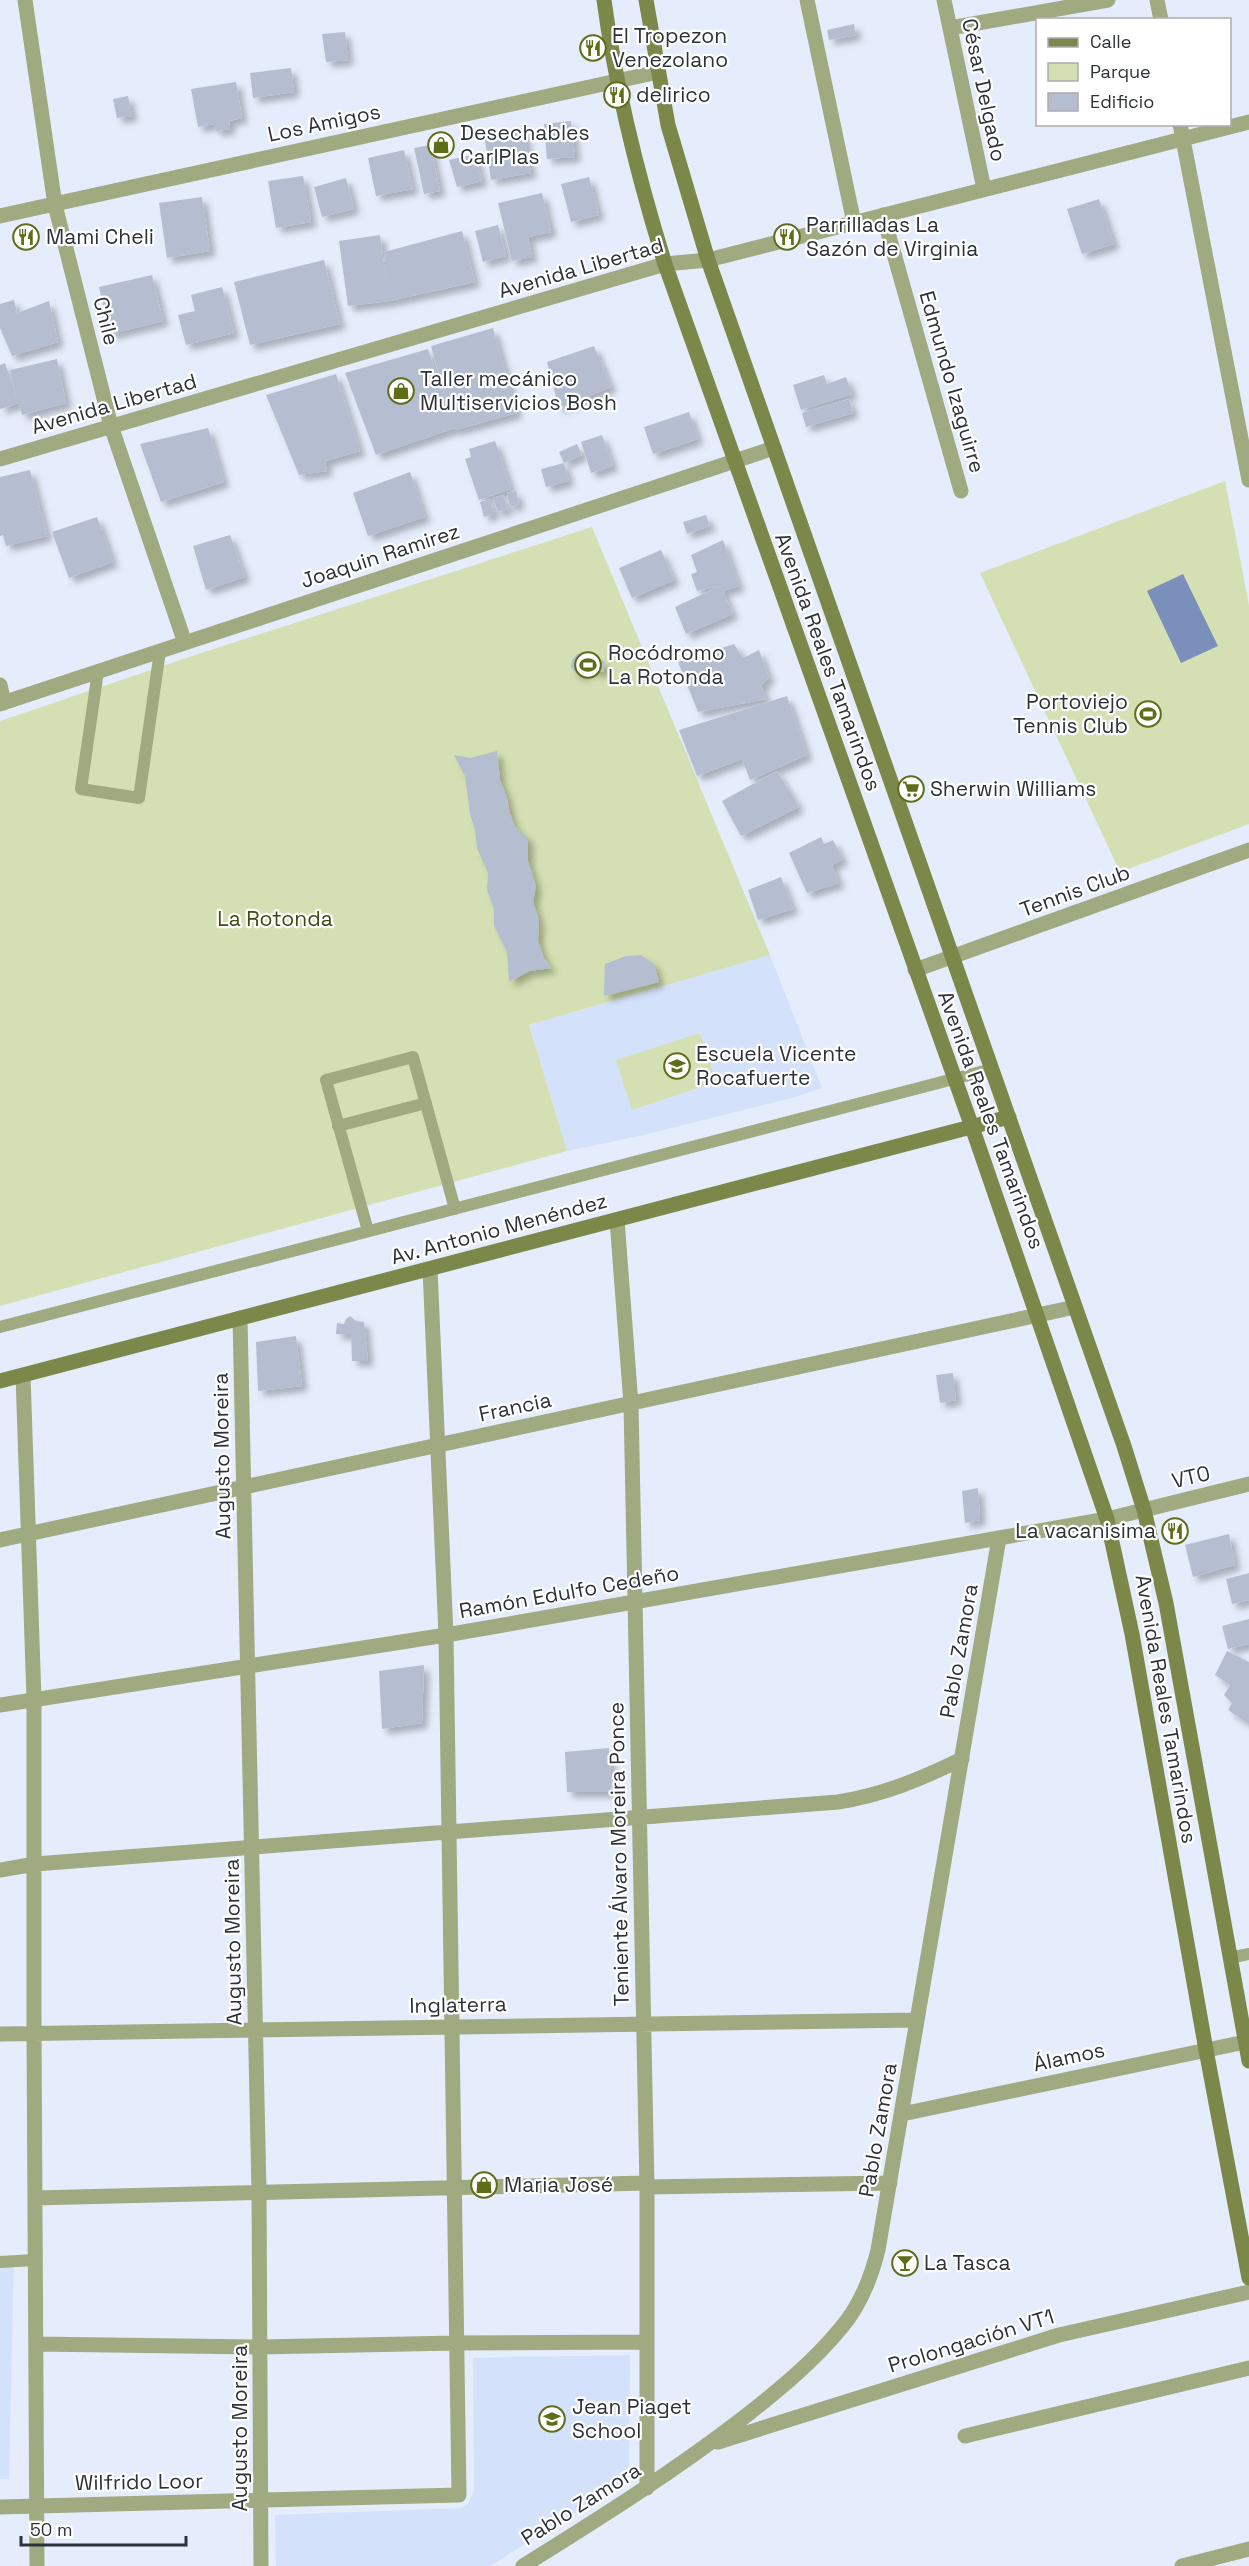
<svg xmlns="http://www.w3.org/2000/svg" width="1249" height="2566" font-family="'Space Grotesk',sans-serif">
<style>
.built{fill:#d4e1fa}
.green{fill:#d4e0b3}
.water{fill:#7a90bb}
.building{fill:#b5bed0;filter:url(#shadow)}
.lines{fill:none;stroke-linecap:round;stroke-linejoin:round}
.lane{stroke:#9faa81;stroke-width:12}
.street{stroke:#9faa81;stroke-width:15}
.secondary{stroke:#7b884a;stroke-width:15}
.labels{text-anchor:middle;stroke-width:4.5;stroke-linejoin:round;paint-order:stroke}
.poi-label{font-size:21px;fill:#2d3138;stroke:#fff;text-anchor:start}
.street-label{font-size:21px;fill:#2d3138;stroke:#fff}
.park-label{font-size:21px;fill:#404a12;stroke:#fff}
</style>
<defs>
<filter id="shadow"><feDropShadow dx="5.5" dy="5.5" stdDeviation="3" flood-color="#0004"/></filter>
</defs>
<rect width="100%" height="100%" fill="#e5edfc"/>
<!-- built -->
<path class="built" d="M770 955 822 1088 795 1097 639 1136 567 1151 529 1025Z
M14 2256 9 2479H0V2257Z
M630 2355 629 2480 490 2566H276L275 2515 461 2508 468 2504 474 2490 473 2358Z"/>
<!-- green -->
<path class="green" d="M1225 481 1249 605V824L1120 872 980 573Z
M592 527 770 955 529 1025 567 1151 0 1306V721L195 655Z
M700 1033 716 1082 632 1110 616 1060Z"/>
<!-- water -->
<path class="water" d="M1183 574 1218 646 1181 663 1147 591Z"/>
<!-- building -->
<path class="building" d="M854 24 856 35 829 40 827 30Z
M345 32 348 60 326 62 322 34Z
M291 68 294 92 253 98 250 73Z
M236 82 242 118 229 121 230 129 216 131 214 124 198 127 191 89Z
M128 96 132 116 117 118 113 99Z
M571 121 575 157 547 159 544 124Z
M523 128 531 173 491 180 484 134Z
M430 145 440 191 424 194 414 148Z
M404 150 413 189 376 196 368 158Z
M475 154 482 181 457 187 449 160Z
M303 176 311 222 276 228 268 181Z
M589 177 599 215 571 222 561 184Z
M346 178 354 209 322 217 314 187Z
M542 193 551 232 528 237 532 257 512 261 498 203Z
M202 197 210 251 167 258 159 203Z
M1099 199 1114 244 1082 254 1067 209Z
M498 225 506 256 483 262 475 231Z
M462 231 475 282 389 301 348 306 339 241 380 235 387 286 384 252Z
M324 260 340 324 250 345 234 282Z
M152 275 163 321 110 334 99 287Z
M222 287 234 333 186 345 178 315 195 311 191 295Z
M14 300 17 313 49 301 58 342 12 356 0 328V304Z
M493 328 517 413 455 430V428L376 455 345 373 428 349 452 422 431 346Z
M594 346 611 387 559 408 547 362Z
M57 359 66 403 22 415 19 403 0 409V365L5 363 17 398 10 370Z
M336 374 360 451 325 461 327 471 299 475 266 395Z
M824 375 827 384 846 377 852 394 801 410 793 385Z
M849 399 853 413 806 427 802 413Z
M689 412 698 439 653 454 644 427Z
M208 428 224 482 161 502 140 444Z
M602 435 613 466 591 473 581 442Z
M495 441 511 489 479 500 465 459 471 457 469 449Z
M577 444 582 455 564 463 559 452Z
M564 463 569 481 546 487 541 469Z
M30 470 47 536 6 546 3 535 0 536V477Z
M410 472 425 517 368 536 353 493Z
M516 491 519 504 510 507 507 493Z
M503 495 508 509 498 512 493 498Z
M490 499 494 514 484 517 480 502Z
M706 515 710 526 687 534 683 522Z
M97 517 113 562 69 578 52 532Z
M230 535 245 577 206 590 193 546Z
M723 540 739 586 723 591 733 614 686 634 675 607 720 586 697 591 691 574 697 572 691 555Z
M661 550 674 580 632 598 619 568Z
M734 644 743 658 759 650 769 678 761 685 766 699 698 712 678 662Z
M584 653 593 660 605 661 603 672 591 670 582 675 575 673 571 667 572 660 577 654Z
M787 696 807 755 750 780 742 759 697 776 679 730Z
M497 751 500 780 507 798 510 814 515 827 528 838V861L536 886 533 902 539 920 538 941 544 958 551 968 529 971 509 982 507 952 494 926V909L487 890 488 873 477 848 475 830 470 814 465 776 454 755 470 758Z
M777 771 799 807 741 836 722 801Z
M821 837 824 844 833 840 843 859 832 865 839 883 807 893 789 853Z
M781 877 793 909 758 920 748 890Z
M641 955 654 964 659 982 604 996 605 964 626 956Z
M350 1316 356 1321 364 1322 368 1361H352L351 1334H336L337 1323 344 1324 346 1319Z
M296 1336 302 1386 258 1391 256 1342Z
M953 1373 956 1400 940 1403 936 1375Z
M978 1488 980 1520 965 1523 962 1491Z
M1229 1534 1235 1565 1193 1577 1185 1545Z
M1249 1573V1600L1232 1604 1226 1579Z
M1249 1619V1644L1228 1649 1222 1626Z
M1227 1651 1249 1662V1724L1228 1710 1232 1703 1224 1695 1230 1685 1215 1675Z
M424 1665 422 1723 382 1729 379 1671Z
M609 1748 612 1792H567L565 1752Z"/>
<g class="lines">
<!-- lane -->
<path class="lane" d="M98 671 81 789 139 798 160 651
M338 1126 426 1103
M368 1231 326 1080 413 1057 455 1209
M0 1327 992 1069
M1229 1958 1249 1954
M0 2262 35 2260"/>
<!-- street -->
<path class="street" d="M25 0 55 205 111 426 185 643
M807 0 854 223
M944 0 984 189
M1157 0 1161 20
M950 28 1108 0
M1180 124 1249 480
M883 215 961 491
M0 216 658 72
M0 459 665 264 708 260 1249 122
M0 685 4 703
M0 704 774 448
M915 970 1249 850
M617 1220 631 1404 647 2187V2488
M240 1318 259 2192 261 2566
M23 1375 34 1699V2033L37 2566
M0 1540 1075 1307
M0 1705 446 1635 1107 1519 1249 1484
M0 1870 35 1864 838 1802C883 1795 921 1779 962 1759
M0 2034 917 2020
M902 2114 1245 2042
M35 2198 646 2183 647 2187 890 2183
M36 2344 260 2347 456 2343 647 2342
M965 2436 1249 2368
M718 2442 1059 2335 1249 2292
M0 2507 459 2495 446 1635 430 1269
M523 2566C600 2518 675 2471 747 2415 780 2389 814 2361 841 2328 860 2306 871 2278 878 2250L999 1538
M1182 2566 1249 2549"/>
<!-- secondary -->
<path class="secondary" d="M604 0C616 90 638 177 665 264L972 1127 1107 1519 1132 1634 1206 2050 1249 2278
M646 0 668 125 708 260 1124 1446 1144 1510 1166 1603 1249 2061
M0 1381 1009 1117"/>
</g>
<!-- icons -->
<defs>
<g id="restaurant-ring" transform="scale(1.35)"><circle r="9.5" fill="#fff" stroke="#5e6d18" stroke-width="1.5"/><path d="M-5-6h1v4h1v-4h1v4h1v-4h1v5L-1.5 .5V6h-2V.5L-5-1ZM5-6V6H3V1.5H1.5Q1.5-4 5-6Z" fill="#5e6d18"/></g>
<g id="shop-ring" transform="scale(1.35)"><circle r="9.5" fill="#fff" stroke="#5e6d18" stroke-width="1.5"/><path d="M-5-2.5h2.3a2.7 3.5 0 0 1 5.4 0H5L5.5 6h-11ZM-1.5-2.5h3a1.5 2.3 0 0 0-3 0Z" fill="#5e6d18"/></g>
<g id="stadium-ring" transform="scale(1.35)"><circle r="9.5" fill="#fff" stroke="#5e6d18" stroke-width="1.5"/><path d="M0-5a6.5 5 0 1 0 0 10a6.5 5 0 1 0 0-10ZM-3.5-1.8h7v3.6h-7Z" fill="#5e6d18"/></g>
<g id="supermarket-ring" transform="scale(1.35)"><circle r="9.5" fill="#fff" stroke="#5e6d18" stroke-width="1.5"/><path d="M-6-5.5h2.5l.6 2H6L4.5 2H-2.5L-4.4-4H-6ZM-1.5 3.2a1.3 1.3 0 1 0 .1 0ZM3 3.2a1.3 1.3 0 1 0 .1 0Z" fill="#5e6d18"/></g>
<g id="school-ring" transform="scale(1.35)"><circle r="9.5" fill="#fff" stroke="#5e6d18" stroke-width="1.5"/><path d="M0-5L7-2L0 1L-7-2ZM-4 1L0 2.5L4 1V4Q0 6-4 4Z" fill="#5e6d18"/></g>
<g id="bar-ring" transform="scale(1.35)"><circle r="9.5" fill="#fff" stroke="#5e6d18" stroke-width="1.5"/><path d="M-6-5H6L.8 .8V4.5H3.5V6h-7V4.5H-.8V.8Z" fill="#5e6d18"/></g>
</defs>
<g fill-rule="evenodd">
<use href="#restaurant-ring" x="593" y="48"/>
<use href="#restaurant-ring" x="617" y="95"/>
<use href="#shop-ring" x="441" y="145"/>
<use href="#restaurant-ring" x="26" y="237"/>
<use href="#restaurant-ring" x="787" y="237"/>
<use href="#shop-ring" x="401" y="391"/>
<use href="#stadium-ring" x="588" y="665"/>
<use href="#stadium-ring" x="1148" y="714"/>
<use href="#supermarket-ring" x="911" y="789"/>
<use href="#school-ring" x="677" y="1066"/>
<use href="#restaurant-ring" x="1175" y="1531"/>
<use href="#shop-ring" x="484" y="2185"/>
<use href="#bar-ring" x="905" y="2263"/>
<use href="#school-ring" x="552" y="2419"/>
</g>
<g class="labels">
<!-- poi labels -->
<g class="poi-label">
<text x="612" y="43">El Tropezon<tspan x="612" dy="24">Venezolano</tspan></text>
<text x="636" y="102">delirico</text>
<text x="460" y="140">Desechables<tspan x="460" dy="24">CarlPlas</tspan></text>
<text x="806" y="232">Parrilladas La<tspan x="806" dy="24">Sazón de Virginia</tspan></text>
<text x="46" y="244">Mami Cheli</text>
<text x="420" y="386">Taller mecánico<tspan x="420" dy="24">Multiservicios Bosh</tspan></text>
<text x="608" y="660">Rocódromo<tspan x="608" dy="24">La Rotonda</tspan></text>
<text x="1128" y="709" text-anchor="end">Portoviejo<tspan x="1128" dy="24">Tennis Club</tspan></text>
<text x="930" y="796">Sherwin Williams</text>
<text x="696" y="1061">Escuela Vicente<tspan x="696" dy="24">Rocafuerte</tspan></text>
<text x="1156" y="1538" text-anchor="end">La vacanisima</text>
<text x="504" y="2192">Maria José</text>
<text x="924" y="2270">La Tasca</text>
<text x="572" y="2414">Jean Piaget<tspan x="572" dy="24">School</tspan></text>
</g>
<!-- street labels -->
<g class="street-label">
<text transform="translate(984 90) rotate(78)" y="7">César Delgado</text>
<text transform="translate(324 123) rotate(-12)" y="7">Los Amigos</text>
<text transform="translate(581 268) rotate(-16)" y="7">Avenida Libertad</text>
<text transform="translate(106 321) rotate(76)" y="7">Chile</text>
<text transform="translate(952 382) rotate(74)" y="7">Edmundo Izaguirre</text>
<text transform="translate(114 404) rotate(-16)" y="7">Avenida Libertad</text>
<text transform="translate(380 556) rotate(-18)" y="7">Joaquin Ramirez</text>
<text transform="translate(828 662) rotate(70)" y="7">Avenida Reales Tamarindos</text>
<text transform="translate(1075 891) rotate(-20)" y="7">Tennis Club</text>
<text transform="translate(991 1120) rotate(70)" y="7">Avenida Reales Tamarindos</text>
<text transform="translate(499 1229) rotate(-15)" y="7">Av. Antonio Menéndez</text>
<text transform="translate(515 1407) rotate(-12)" y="7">Francia</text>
<text transform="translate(222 1456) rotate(-91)" y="7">Augusto Moreira</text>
<text transform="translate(1191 1477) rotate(-13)" y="7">VT0</text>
<text transform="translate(569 1592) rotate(-10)" y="7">Ramón Edulfo Cedeño</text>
<text transform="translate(959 1651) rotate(-80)" y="7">Pablo Zamora</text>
<text transform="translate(1166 1709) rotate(80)" y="7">Avenida Reales Tamarindos</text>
<text transform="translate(619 1854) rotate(-91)" y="7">Teniente Álvaro Moreira Ponce</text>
<text transform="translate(233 1942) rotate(-91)" y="7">Augusto Moreira</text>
<text transform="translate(458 2005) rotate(-1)" y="7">Inglaterra</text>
<text transform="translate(1069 2057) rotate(-12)" y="7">Álamos</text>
<text transform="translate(878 2130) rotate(-80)" y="7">Pablo Zamora</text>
<text transform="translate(971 2341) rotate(-17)" y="7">Prolongación VT1</text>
<text transform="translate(240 2428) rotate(-90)" y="7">Augusto Moreira</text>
<text transform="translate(139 2482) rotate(-1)" y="7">Wilfrido Loor</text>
<text transform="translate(581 2504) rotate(-32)" y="7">Pablo Zamora</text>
</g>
<!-- park labels -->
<g class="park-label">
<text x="275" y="926">La Rotonda</text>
</g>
</g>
<!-- legend -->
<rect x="1036" y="18" width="195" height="108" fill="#ffffff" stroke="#abadaf" stroke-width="1.5"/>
<rect x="1048" y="38" width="30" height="9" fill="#7b884a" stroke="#abadaf" stroke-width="1.5"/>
<text x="1090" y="48" font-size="18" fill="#2d3138">Calle</text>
<rect x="1048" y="63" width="30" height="18" fill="#d4e0b3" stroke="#abadaf" stroke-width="1.5"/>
<text x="1090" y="78" font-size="18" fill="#2d3138">Parque</text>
<rect x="1048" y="93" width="30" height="18" fill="#b5bed0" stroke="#abadaf" stroke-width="1.5"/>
<text x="1090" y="108" font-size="18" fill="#2d3138">Edificio</text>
<!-- scale -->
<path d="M21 2536v9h165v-9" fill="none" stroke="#2d3138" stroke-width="3"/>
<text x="30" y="2536" font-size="18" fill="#2d3138" stroke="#ffffff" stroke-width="4.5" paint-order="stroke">50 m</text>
</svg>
